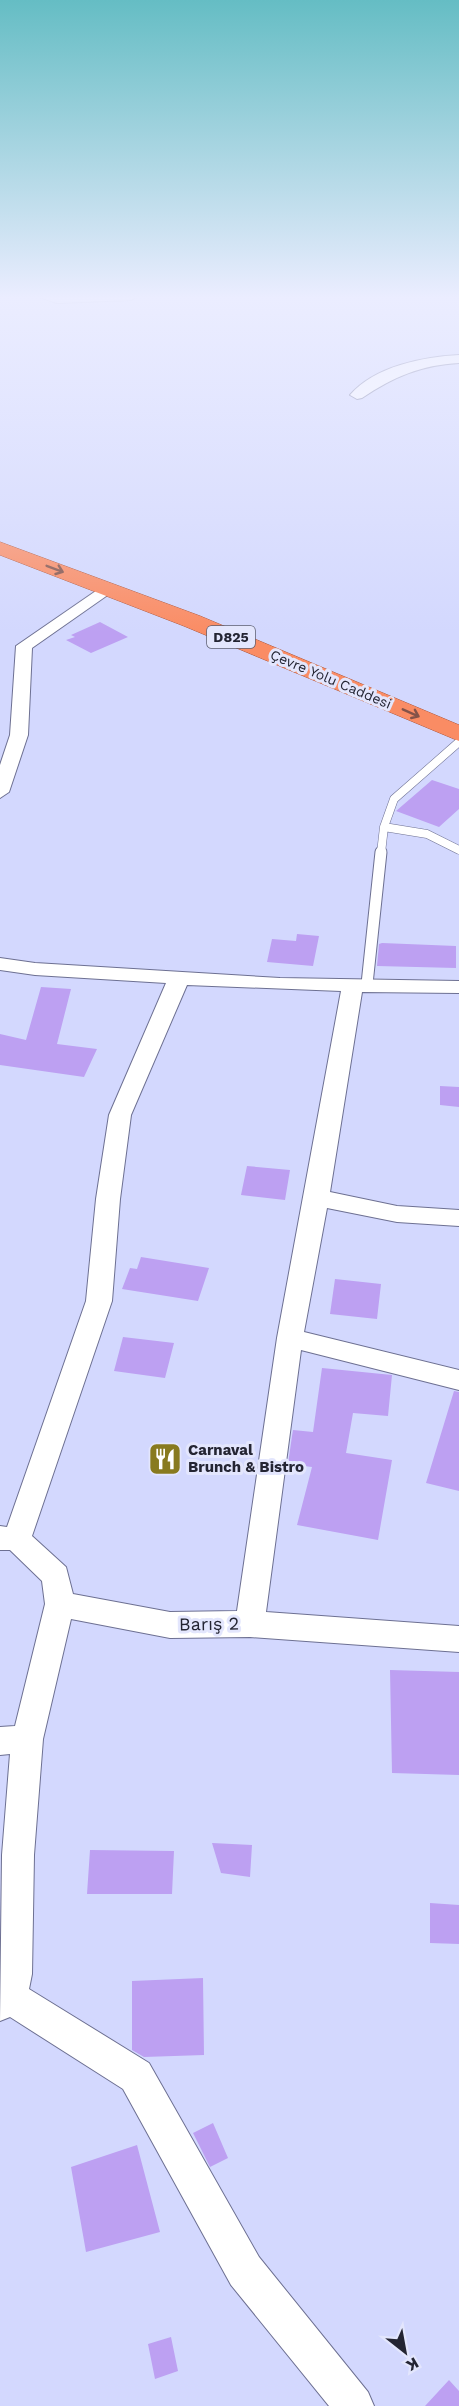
<svg xmlns="http://www.w3.org/2000/svg" width="459" height="2406" font-family="'Work Sans',sans-serif">
<style>
.building{fill:#bda0f2}
.lines{fill:none;stroke-linecap:round;stroke-linejoin:round}
.service-far1-casing{stroke:#6d7092;stroke-width:9}
.service-casing{stroke:#6d7092;stroke-width:13}
.minor-casing{stroke:#6d7092;stroke-width:2}
.trunk-casing{stroke:#ae563a;stroke-width:1}
.service-far1{stroke:#fff;stroke-width:8}
.service{stroke:#fff;stroke-width:11}
.minor{fill:#fff;fill-rule:evenodd}
.trunk{fill:#fa8c64;fill-rule:evenodd}
.oneway{stroke:#845349}
.labels{text-anchor:middle;stroke-width:6;stroke-linejoin:round;paint-order:stroke}
.shield{fill:#e3e6fd;stroke:#5d5f70;stroke-width:1.5}
.shield-label{font-size:14px;font-weight:bold;fill:#242533}
.far-street-label{font-size:14px;fill:#242533;stroke:#e3e6fd}
.poi-label{font-size:15px;font-weight:bold;fill:#242533;stroke:#e3e6fd;text-anchor:start}
.near-street-label{font-size:18px;fill:#242533;stroke:#e3e6fd}
</style>
<rect width="100%" height="100%" fill="#d3d8fe"/>
<!-- building -->
<path class="building" d="M100 622 128 637 91 653 66 640 75 637 71 635Z
M432 780 459 789V809L439 827 396 811Z
M297 934 319 936 313 966 267 962 272 939 296 941Z
M382 943 456 946V968L377 966 379 944Z
M41 987 71 989 57 1044 97 1049 84 1077 0 1065V1034L26 1040Z
M440 1086 459 1087V1107L440 1105Z
M247 1166 290 1170 285 1200 241 1195Z
M141 1257 209 1268 198 1301 122 1289 130 1268 137 1269Z
M335 1279 381 1284 377 1319 330 1314Z
M123 1337 174 1343 165 1378 114 1371Z
M322 1368 392 1375 388 1416 353 1413 346 1453 392 1460 378 1540 297 1525 312 1467 288 1464 292 1436 293 1430 313 1432Z
M454 1391 459 1392V1491L426 1483Z
M390 1670 459 1672V1775L392 1773Z
M212 1843 252 1845 250 1877 221 1873Z
M90 1850 174 1851 172 1894H87Z
M430 1903 459 1905V1944L430 1943Z
M203 1978 204 2055 144 2057 132 2050V1981Z
M213 2123 228 2158 210 2167 193 2133Z
M137 2145 160 2232 86 2252 71 2167Z
M171 2337 178 2371 155 2379 148 2344Z
M449 2380 459 2391V2406H425Z"/>
<g class="lines">
<!-- service-far1 casing -->
<g class="service-far1-casing">
<path id="service-far1" d="M384 827 394 799 459 742
M381 853 384 827 427 834 459 850"/>
</g>
<!-- service casing -->
<g class="service-casing">
<path id="service" d="M367 984 381 852"/>
</g>
<!-- minor casing -->
<g class="minor-casing">
<path id="minor" d="M36 296H137L131 300 57 303Z
M459 355V363C421 365 393 377 362 398L357 399 350 395C375 366 423 357 459 355Z
M106 584 112 586 114 589 112 592 32 648 28 735 9 792 0 798V765L10 735 16 646Z
M0 958 35 963 280 978 459 981V993L362 992 330 1192 397 1206 459 1210V1226L397 1222 327 1208 304 1332 459 1370V1390L301 1350 266 1612 459 1626V1652L250 1637 170 1638 71 1619 43 1739 34 1855 32 1974 29 1989 149 2063 259 2257 368 2392 374 2406H329L231 2285 123 2089 10 2017 0 2021 2 1855 10 1754 0 1755V1727L15 1726 45 1604 42 1581 10 1550H0V1526L7 1527 86 1301 96 1199 109 1115 166 983 35 975 0 970ZM187 985 341 991 277 1338 237 1611 170 1612 73 1594 66 1567 32 1536 112 1301 120 1199 131 1115Z"/>
</g>
<!-- trunk casing -->
<g class="trunk-casing">
<path id="trunk" d="M0 542 200 616 459 725V741L184 626 0 555Z"/>
</g>
<!-- service-far1 -->
<use href="#service-far1" class="service-far1"/>
<!-- service -->
<use href="#service" class="service"/>
<!-- minor -->
<use href="#minor" class="minor"/>
<!-- trunk -->
<use href="#trunk" class="trunk"/>
</g>
<!-- one-way arrows -->
<defs><path id="oneway-shaft" d="M-6 0H5M1.5-3L5.5 0L1.5 3" fill="none" stroke-width="1.6" stroke-linecap="round" stroke-linejoin="round" transform="scale(1.5)"/></defs>
<g class="oneway">
<use href="#oneway-shaft" transform="translate(55 569) rotate(21)"/>
<use href="#oneway-shaft" transform="translate(411 713) rotate(24)"/>
</g>
<!-- sky -->
<linearGradient id="sky" x2="0" y2="1"><stop stop-color="#65bdc4"/><stop offset="0.47" stop-color="#ebedff"/><stop offset="1" stop-color="#ebedff" stop-opacity="0"/></linearGradient>
<rect width="459" height="633" fill="url(#sky)"/>
<!-- icons -->
<defs>
<g id="restaurant-square" transform="scale(1.725)"><rect x="-9" y="-9" width="18" height="18" rx="4" fill="#887a1f" stroke="#e3e6fd"/><path d="M-5-6h1v4h1v-4h1v4h1v-4h1v5L-1.5 .5V6h-2V.5L-5-1ZM5-6V6H3V1.5H1.5Q1.5-4 5-6Z" fill="#fff"/></g>
</defs>
<g fill-rule="evenodd">
<use href="#restaurant-square" x="165" y="1459"/>
</g>
<g class="labels">
<!-- shield labels -->
<rect class="shield" x="207" y="626" width="48" height="22" rx="4.5"/>
<g class="shield-label">
<text x="231" y="642">D825</text>
</g>
<!-- far-street labels -->
<g class="far-street-label">
<text transform="translate(331 679) rotate(23)" y="5">Çevre Yolu Caddesi</text>
</g>
<!-- poi labels -->
<g class="poi-label">
<text x="188" y="1455">Carnaval<tspan x="188" dy="17">Brunch &amp; Bistro</tspan></text>
</g>
<!-- near-street labels -->
<g class="near-street-label">
<text transform="translate(209 1624) rotate(-1)" y="6">Barış 2</text>
</g>
</g>
<!-- north arrow -->
<g transform="translate(405 2352) rotate(149)" stroke="#e3e6fd" stroke-width="4.5" paint-order="stroke">
<path d="M0-4.5L10 22L0 15L-10 22Z" fill="#242533"/>
<text y="-9" font-size="16" font-weight="bold" text-anchor="middle" fill="#242533">K</text>
</g>
</svg>
